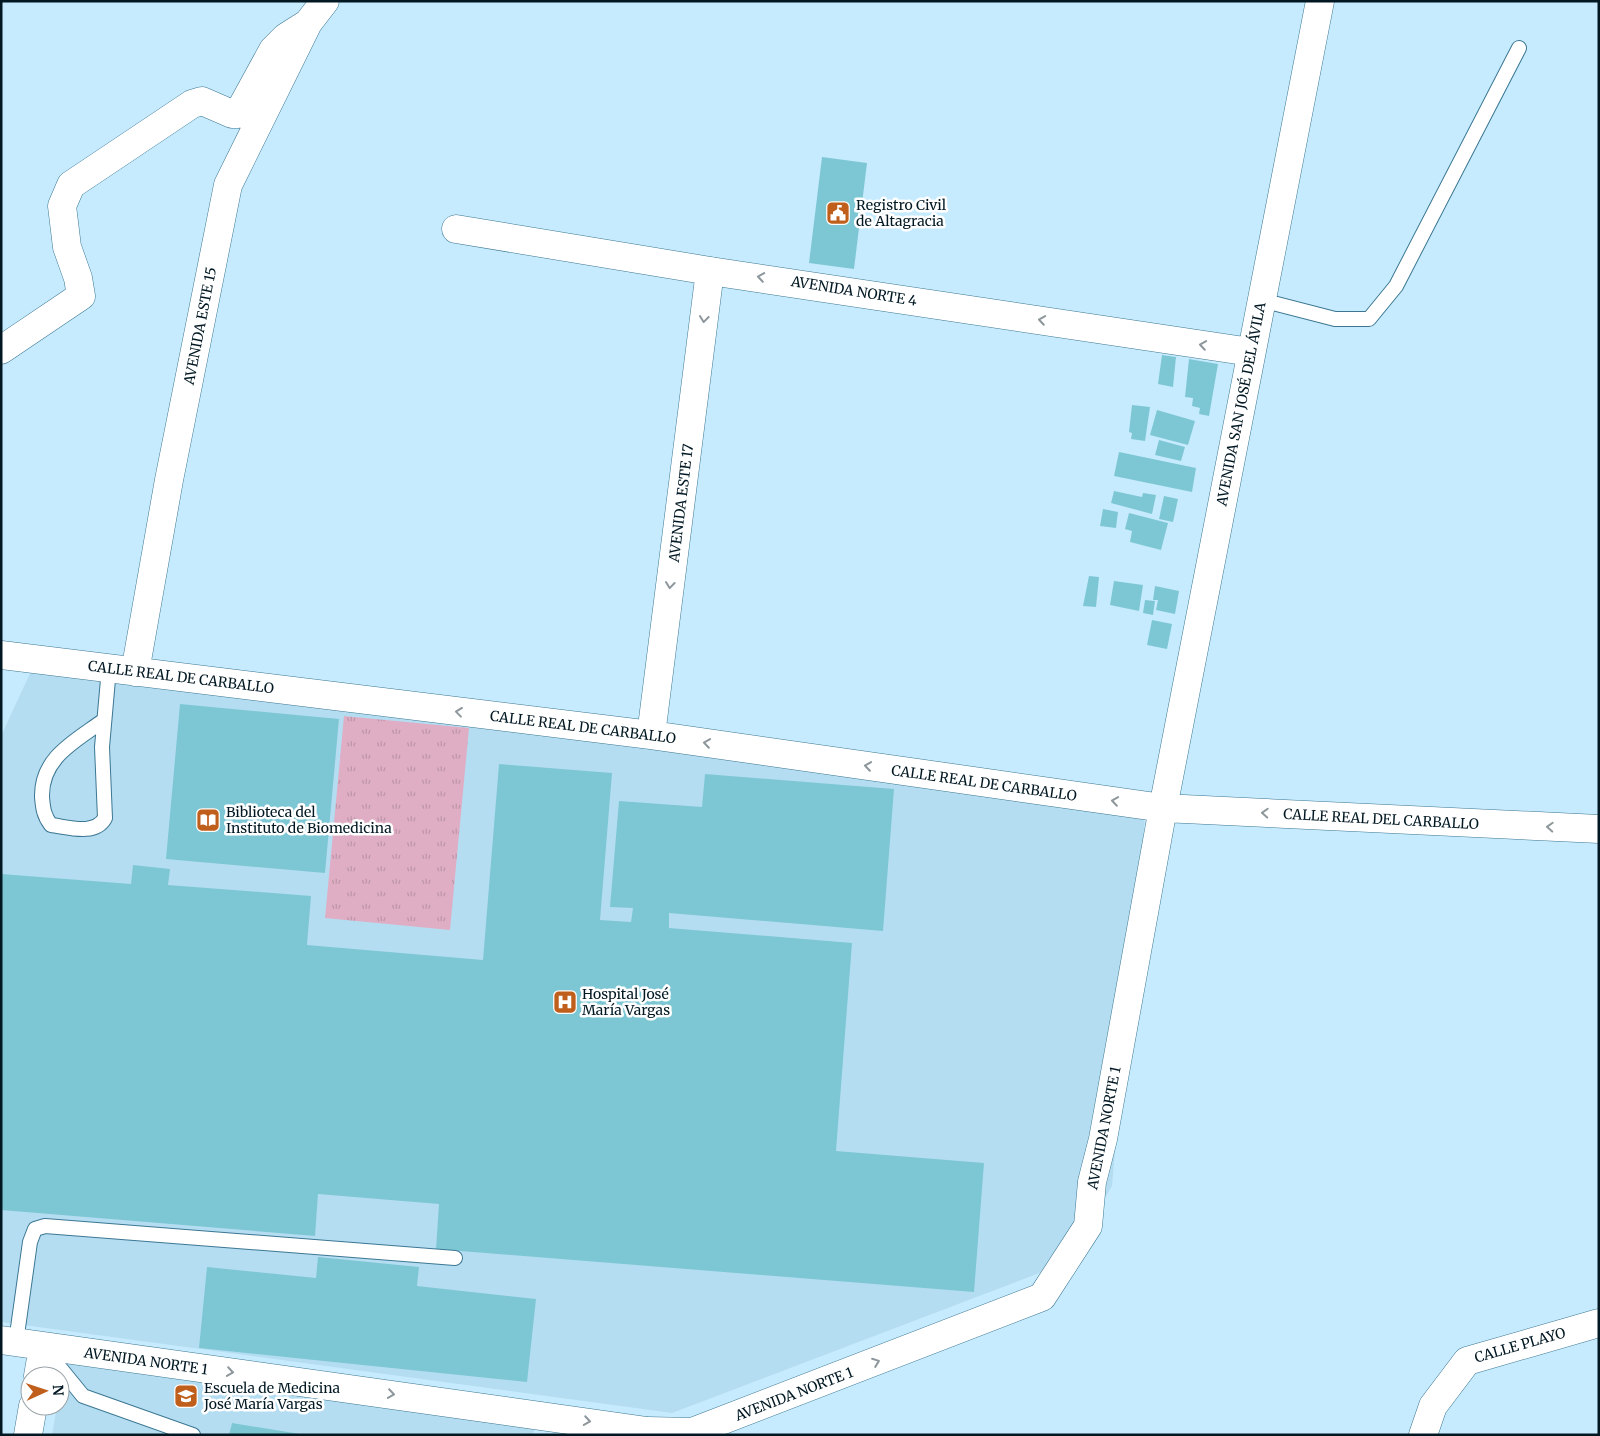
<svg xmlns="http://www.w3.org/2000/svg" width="1600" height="1436" font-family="Merriweather,serif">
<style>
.built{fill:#b5ddf1}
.park{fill:url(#park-tufts)}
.building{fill:#7dc7d4}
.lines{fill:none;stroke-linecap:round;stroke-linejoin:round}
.service-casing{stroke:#3b7793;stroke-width:16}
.minor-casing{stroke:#3b7793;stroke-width:29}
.service{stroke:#fff;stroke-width:14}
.minor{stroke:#fff;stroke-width:28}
.oneway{stroke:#8d979c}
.labels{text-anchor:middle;stroke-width:5;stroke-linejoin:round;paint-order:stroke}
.poi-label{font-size:14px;fill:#011823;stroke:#fff;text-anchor:start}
.street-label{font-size:14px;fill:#011823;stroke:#fff}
</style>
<defs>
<pattern id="park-tufts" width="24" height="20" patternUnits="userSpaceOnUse" patternTransform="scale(1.25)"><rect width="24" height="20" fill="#dfaec4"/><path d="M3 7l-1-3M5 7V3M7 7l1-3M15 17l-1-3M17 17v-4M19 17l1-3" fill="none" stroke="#be95a8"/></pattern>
</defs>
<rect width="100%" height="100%" fill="#c7ebfe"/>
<!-- built -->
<path class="built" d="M32 669 677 751 1145 817 1112 1186 1066 1263 672 1413 1 1322V736Z
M65 1359 534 1429 533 1435H52L57 1406H60V1386Z"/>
<!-- park -->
<path class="park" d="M344 716 469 728 450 930 325 918Z"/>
<!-- building -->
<path class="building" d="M822 157 867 163 854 269 809 263Z
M1162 355 1176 357 1173 387 1158 384Z
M1189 359 1218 364 1209 416 1199 414 1200 408 1192 406 1193 398 1185 397Z
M1132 405 1150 407 1145 441 1131 439 1132 433 1129 432Z
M1157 410 1195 421 1188 445 1150 435Z
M1159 440 1185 447 1181 461 1155 455Z
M1119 452 1196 468 1192 492 1114 476Z
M1114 491 1142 497 1143 493 1156 495 1152 514 1111 503Z
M1164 496 1178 499 1173 522 1159 519Z
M1103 509 1118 512 1116 528 1100 526Z
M1129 513 1168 523 1161 550 1130 542 1132 531 1125 529Z
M1089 576 1099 577 1096 607 1083 606Z
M1114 581 1143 585 1139 611 1110 605Z
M1155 586 1179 591 1175 614 1156 610 1158 600H1153Z
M1145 600 1155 601 1153 615 1143 613Z
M1152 620 1172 624 1167 649 1147 645Z
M180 704 339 719 325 873 166 859Z
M499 764 612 773 600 920 631 922 633 908 610 907 619 801 702 807 705 774 894 789 883 931 669 913V928L852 943 836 1151 984 1163 974 1292 436 1249 439 1204 318 1194 315 1236 1 1210V874L131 884 133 865 170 869 168 885 311 896 307 945 483 960Z
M318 1257 419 1267 417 1286 536 1299 527 1382 199 1348 207 1267 316 1278Z
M232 1423 300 1434V1435H229Z"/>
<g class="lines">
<!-- service casing -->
<g class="service-casing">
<path id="service" d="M1261 300 1335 319H1369L1396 286 1519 48
M104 720C76 741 41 757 42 797 43 809 44 816 51 825 68 827 95 836 105 818L102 747 109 668
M16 1342 30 1242 35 1229 45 1226 455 1258
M43 1347 83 1396 193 1435"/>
</g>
<!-- minor casing -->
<g class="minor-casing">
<path id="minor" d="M456 229 710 271 1251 352
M1 350 81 296 78 278 67 247 62 206 71 185 192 104 202 101 232 114H238L273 50 286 37 305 25
M1 655 651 735 1163 808 1599 829
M135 672 169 480 228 185 308 23 325 1
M651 735 710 271
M1 1340 647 1431 692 1432 1042 1297 1088 1226 1092 1182 1103 1139 1163 808 1320 1
M38 1376 43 1347
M28 1435 33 1406
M1423 1435 1433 1406 1467 1361 1599 1323"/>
</g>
<!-- service -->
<use href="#service" class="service"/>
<!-- minor -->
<use href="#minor" class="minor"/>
</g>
<!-- one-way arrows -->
<defs><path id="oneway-chevron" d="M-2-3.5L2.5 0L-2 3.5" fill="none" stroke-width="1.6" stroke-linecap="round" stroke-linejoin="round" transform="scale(1.25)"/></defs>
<g class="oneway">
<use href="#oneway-chevron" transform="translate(761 277) rotate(-171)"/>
<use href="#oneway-chevron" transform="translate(704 319) rotate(97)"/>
<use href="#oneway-chevron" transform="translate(1042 320) rotate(-171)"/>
<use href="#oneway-chevron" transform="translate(1203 345) rotate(-171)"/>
<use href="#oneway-chevron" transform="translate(670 585) rotate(97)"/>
<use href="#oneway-chevron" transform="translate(459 712) rotate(-173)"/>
<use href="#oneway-chevron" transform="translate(707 743) rotate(-172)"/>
<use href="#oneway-chevron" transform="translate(868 766) rotate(-172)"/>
<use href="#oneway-chevron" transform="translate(1115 801) rotate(-172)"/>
<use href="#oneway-chevron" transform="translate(1265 813) rotate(-177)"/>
<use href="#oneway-chevron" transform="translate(1550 827) rotate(-177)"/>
<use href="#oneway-chevron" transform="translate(876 1362) rotate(-21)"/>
<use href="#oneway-chevron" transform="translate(230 1372) rotate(8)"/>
<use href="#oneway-chevron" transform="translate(391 1394) rotate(8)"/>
<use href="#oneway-chevron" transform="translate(587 1421) rotate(9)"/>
</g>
<!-- icons -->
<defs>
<g id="civic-square" transform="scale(1.25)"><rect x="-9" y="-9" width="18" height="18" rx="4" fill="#bf5f1b" stroke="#fff"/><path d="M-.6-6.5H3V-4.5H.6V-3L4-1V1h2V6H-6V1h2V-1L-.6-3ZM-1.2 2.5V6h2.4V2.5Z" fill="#fff"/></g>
<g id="library-square" transform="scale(1.25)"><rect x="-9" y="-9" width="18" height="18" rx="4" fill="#bf5f1b" stroke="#fff"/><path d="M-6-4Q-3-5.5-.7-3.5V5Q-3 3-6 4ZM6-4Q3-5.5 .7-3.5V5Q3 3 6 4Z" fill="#fff"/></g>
<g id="hospital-square" transform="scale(1.25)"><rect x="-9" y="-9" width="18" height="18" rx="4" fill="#bf5f1b" stroke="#fff"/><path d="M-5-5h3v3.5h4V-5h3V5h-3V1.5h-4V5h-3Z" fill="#fff"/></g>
<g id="university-square" transform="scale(1.25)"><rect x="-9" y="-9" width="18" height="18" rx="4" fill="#bf5f1b" stroke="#fff"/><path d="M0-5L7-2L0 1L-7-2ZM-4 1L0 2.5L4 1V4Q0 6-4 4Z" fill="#fff"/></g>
</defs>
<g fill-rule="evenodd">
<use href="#civic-square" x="838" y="213"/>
<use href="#library-square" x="208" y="820"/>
<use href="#hospital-square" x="565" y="1002"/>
<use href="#university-square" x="186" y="1396"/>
</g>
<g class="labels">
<!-- poi labels -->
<g class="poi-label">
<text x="856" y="210">Registro Civil<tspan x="856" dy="16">de Altagracia</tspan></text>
<text x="226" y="817">Biblioteca del<tspan x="226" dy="16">Instituto de Biomedicina</tspan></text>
<text x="582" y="999">Hospital José<tspan x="582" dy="16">María Vargas</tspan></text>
<text x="204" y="1393">Escuela de Medicina<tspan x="204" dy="16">José María Vargas</tspan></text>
</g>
<!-- street labels -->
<g class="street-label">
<text transform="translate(854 291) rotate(9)" y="5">AVENIDA NORTE 4</text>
<text transform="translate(200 326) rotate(-79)" y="5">AVENIDA ESTE 15</text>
<text transform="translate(1241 404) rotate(-79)" y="5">AVENIDA SAN JOSÉ DEL ÁVILA</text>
<text transform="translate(681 503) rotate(-83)" y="5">AVENIDA ESTE 17</text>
<text transform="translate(181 677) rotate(7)" y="5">CALLE REAL DE CARBALLO</text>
<text transform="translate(583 727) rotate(7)" y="5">CALLE REAL DE CARBALLO</text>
<text transform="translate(984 783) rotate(8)" y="5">CALLE REAL DE CARBALLO</text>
<text transform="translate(1381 819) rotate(3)" y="5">CALLE REAL DEL CARBALLO</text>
<text transform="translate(1104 1128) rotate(-79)" y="5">AVENIDA NORTE 1</text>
<text transform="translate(1520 1345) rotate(-16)" y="5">CALLE PLAYO</text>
<text transform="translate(146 1361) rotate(8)" y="5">AVENIDA NORTE 1</text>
<text transform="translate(794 1394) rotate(-21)" y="5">AVENIDA NORTE 1</text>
</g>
</g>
<!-- border -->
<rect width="1600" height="1436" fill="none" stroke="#011823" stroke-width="5"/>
<!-- north arrow -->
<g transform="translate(45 1391) rotate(87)"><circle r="24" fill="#ffffff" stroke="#99a3a7"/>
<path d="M0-4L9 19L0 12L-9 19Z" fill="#bf5f1b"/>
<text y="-8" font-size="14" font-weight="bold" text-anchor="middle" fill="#011823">N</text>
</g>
</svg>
